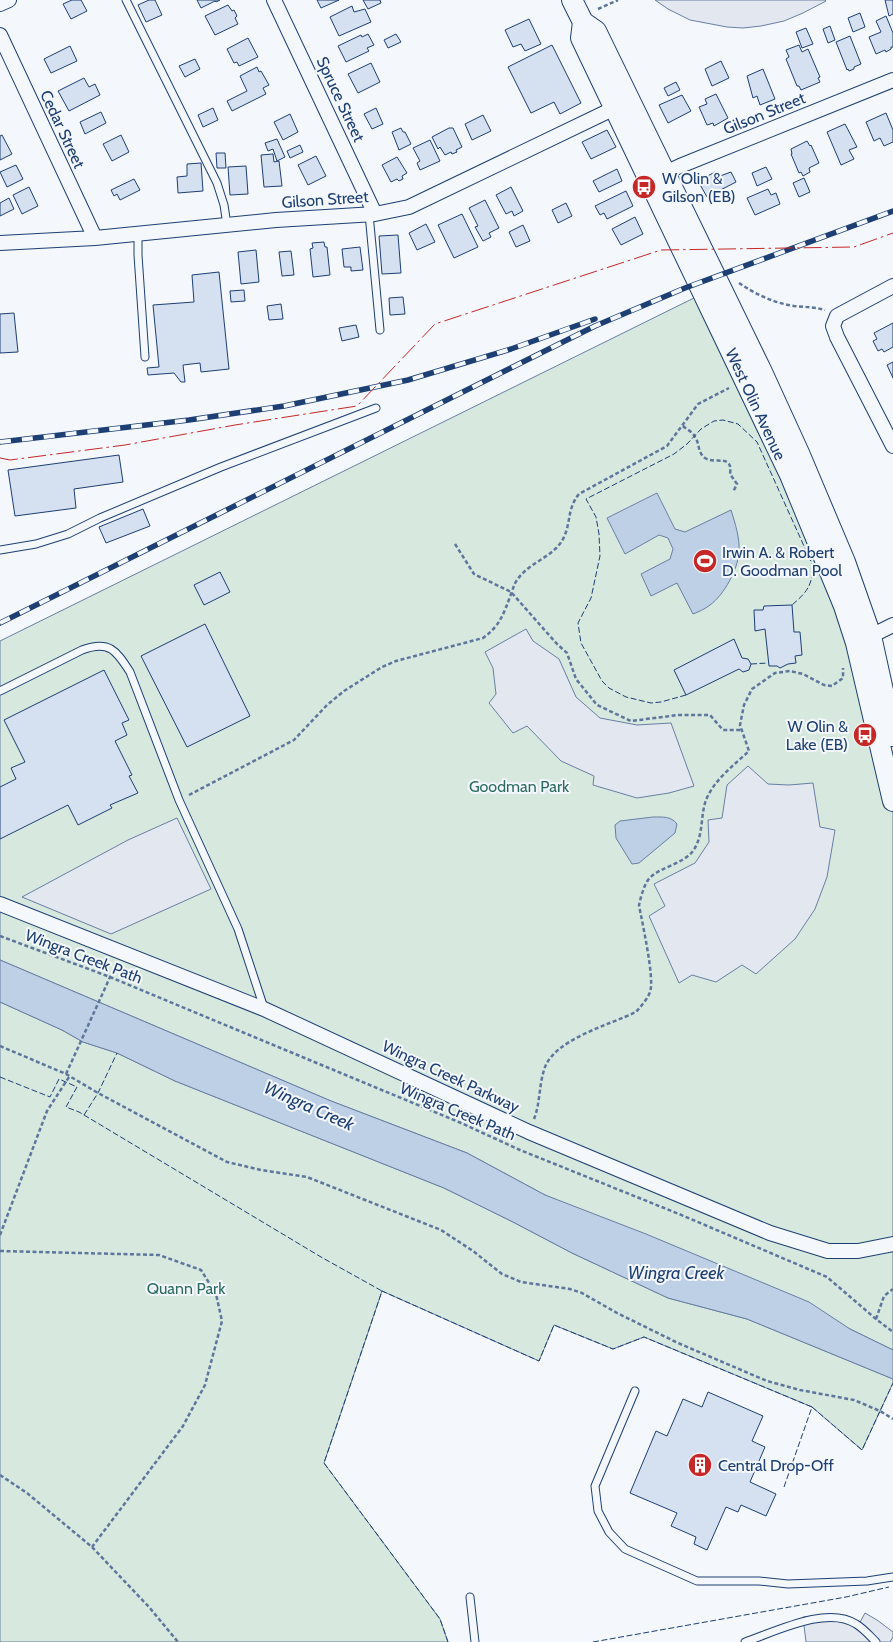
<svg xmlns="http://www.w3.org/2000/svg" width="893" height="1642" font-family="Cabin,sans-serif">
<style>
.green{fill:#d7e8df;stroke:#687fa3}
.parking{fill:#e3e8f0;stroke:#687fa3}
.water{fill:#bed0e5;stroke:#687fa3}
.building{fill:#d5e0f0;stroke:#1d3f73}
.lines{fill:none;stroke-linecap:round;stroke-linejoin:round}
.lane-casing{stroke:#1d3f73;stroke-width:9}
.street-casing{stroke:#1d3f73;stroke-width:16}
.secondary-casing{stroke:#1d3f73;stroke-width:22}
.path{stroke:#5e769c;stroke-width:2.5;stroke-dasharray:4 2.5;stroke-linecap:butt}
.lane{stroke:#f4f7fb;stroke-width:7}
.street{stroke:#f4f7fb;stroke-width:14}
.secondary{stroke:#f4f7fb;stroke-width:20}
.rail-casing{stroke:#1d3f73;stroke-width:5.5}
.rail{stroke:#f4f7fb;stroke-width:4;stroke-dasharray:11;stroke-linecap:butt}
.fence{stroke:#1d3f73;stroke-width:1;stroke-dasharray:6 2.5;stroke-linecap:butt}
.power{stroke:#c62828;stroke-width:1;stroke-dasharray:18 4 2.5 4;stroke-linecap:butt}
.labels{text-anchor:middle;stroke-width:4;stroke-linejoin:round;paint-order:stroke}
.street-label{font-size:16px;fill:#1d3f73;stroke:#f4f7fb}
.poi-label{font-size:16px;fill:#1d3f73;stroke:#f4f7fb;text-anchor:start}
.park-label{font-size:16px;fill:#2c6c60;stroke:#f4f7fb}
.water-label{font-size:18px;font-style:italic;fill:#1d3f73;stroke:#f4f7fb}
</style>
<rect width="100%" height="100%" fill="#f4f7fb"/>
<!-- green -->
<path class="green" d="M698 296 844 606 893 801V1350L850 1329 545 1195 467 1153 331 1101 0 960V641Z
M0 1002 62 1030 83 1042 117 1053 175 1081 444 1188 513 1222 572 1253 668 1298 747 1319 893 1379V1383L862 1450 812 1407 644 1337 613 1349 554 1325 539 1361 382 1291 324 1463 440 1619 448 1642H0Z"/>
<!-- parking -->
<path class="parking" d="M655 0H825L826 1 803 13 784 21 761 26 743 28 727 27 690 20 668 9Z
M526 629 533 641 559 659 576 697 600 718 637 725 671 723 694 786 669 793 637 798 593 785 594 776 561 761 527 726 513 733 489 703 496 694 493 668 485 652Z
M748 766 768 784 789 785 813 783 820 827 835 830 827 877 815 909 795 939 756 974 742 965 716 982 692 975 679 983 649 916 665 906 654 884 695 863 709 842 708 820 722 818 727 785Z
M177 818 211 889 111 934 22 897 128 840Z
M865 1613 877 1620 893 1632V1637L890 1642H806L803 1617 815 1616 859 1624Z"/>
<!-- water -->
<path class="water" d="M657 493 675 529 685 532 731 510C735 523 740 538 739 552 738 569 724 595 710 605 705 609 698 612 693 614L677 583 651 596 641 574 670 559 673 549 668 538 659 535 625 554 607 518Z
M653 817C663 817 671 816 677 824L675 833 639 863 632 864 616 838 615 825 620 821Z
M0 960 331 1101 467 1153 545 1195 646 1234 809 1302 850 1329 893 1350V1379L747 1319 668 1298 572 1253 513 1222 444 1188 175 1081 117 1053 83 1042 62 1030 0 1002Z"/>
<!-- building -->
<path class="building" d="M72 0H81L87 11 71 19 63 4Z
M149 0H155L162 15 146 22 138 5Z
M197 0H220L216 2 215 1 201 8Z
M317 0H339L321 8Z
M363 0H380L381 3 368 9Z
M885 0H893V14L889 16Z
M228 5 232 11 234 10 237 16 235 18 238 24 215 35 205 16Z
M352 6 354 12 365 9 371 22 339 36 330 17Z
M860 13 865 27 853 32 848 18Z
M886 16 893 33V47H891V49L886 52 885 50 876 54 869 37 881 32 876 21Z
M529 19 541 44 525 51 521 44 513 47 505 30Z
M830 26 835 40 828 43 823 29Z
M806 28 813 44 802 48 796 32Z
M368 34 374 45 367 48 369 51 346 62 338 46 361 35 362 37Z
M396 34 401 42 388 48 384 40Z
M850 36 861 64 854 67V69L849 71 848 69 847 70 836 42Z
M248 38 258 57 239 66 237 62 234 63 227 49Z
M552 45 581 103 560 114 554 102 531 113 508 67Z
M799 45 802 52 808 49 820 77 818 78 820 82 801 90 799 86H797L786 59 789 57 786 50Z
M70 46 77 61 51 73 44 59Z
M195 59 200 69 185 77 179 66Z
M721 61 729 78 712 86 705 69Z
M371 63 380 82 358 93 348 74Z
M257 67 259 72 261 71 269 85 263 88 266 94 232 111 227 101 247 91 240 76Z
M763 69 775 99 760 105 757 96 753 98 747 76Z
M84 78 89 87 95 84 100 95 69 111 58 91Z
M676 82 680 90 668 96 664 88Z
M716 94 728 118 714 126 713 123 707 125 699 107 707 104 705 99Z
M682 95 691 111 668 123 659 105Z
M213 108 218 120 203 127 198 115Z
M376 108 383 124 372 129 364 114Z
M101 112 106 123 85 134 80 122Z
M886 113 893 130V142L884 146 880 138 874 141 866 122Z
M290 114 298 132 283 140 274 122Z
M483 115 491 131 472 140 465 124Z
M845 124 857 147 849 150 854 159 841 165 827 132Z
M401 128 403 132H405L411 144 399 150 392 132Z
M449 128H453L462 147 456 150 457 152 452 154 451 152 445 155 440 147 438 149 432 137Z
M607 130 616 147 591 159 582 142Z
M2 135 12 154 0 160V136Z
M121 135 129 152 112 161 103 144Z
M277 139 285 157 277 161 273 149 268 151 265 143Z
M430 140 440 161 420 170 417 163 420 161 413 148Z
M807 141 810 146 811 145 819 163 809 168 810 172 803 176 801 172 799 173 791 154H792L791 149Z
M300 145 303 152 290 158 287 151Z
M216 153H225L226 168H217Z
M273 154 274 162 279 161 282 186 264 187 261 155Z
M316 156 326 176 308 185 298 165Z
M397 157 407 173 402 176 403 179 399 181 397 179 391 182 382 165Z
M201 163 203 191 178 193 177 177 187 176V164Z
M16 165 23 179 7 187 0 172Z
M246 166 248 194 230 195 228 167Z
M766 167 772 179 757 186 752 173Z
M617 169 622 181 599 192 593 181Z
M715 172 716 175 719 173 720 176 731 172 736 182 707 197 698 181Z
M804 178 810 192 799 197 793 183Z
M134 179 140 190 120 200 117 194 114 196 111 190Z
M29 187 38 206 22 214 13 195Z
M511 187 523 211 514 216 512 211 506 214 496 195Z
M768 189 771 195 776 193 780 204 755 215 747 198Z
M626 191 633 206 607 219 604 213 600 215 595 206Z
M9 198 14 209 0 216V203Z
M485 200 499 228 489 233 491 237 483 241 475 227 478 226 469 208Z
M566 203 572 216 558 223 552 210Z
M462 214 478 247 454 258 438 225Z
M635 217 643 234 621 245 612 229Z
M426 224 435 242 417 250 409 233Z
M523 225 530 241 516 247 509 232Z
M398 235 401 273 382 274 379 236Z
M324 242 325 247H327L330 275 313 277 310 249 313 248 312 243Z
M360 247 363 270 351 271V267H344L342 249Z
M256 250 259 282 241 284 238 252Z
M291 251 294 275 282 276 279 252Z
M219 272 229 369 201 372 200 363 183 365 185 382H181L174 373 148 375 147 368 159 367 153 305 194 302 192 275Z
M244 290 245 301 231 302 230 291Z
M403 297 405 314 390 315 389 298Z
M281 304 283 319 269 320 267 306Z
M14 313 18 352 0 353V314Z
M893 323V347L884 352 882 349 878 351 873 341 877 339 874 333Z
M356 325 359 337 342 341 339 328Z
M893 362V378L887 365Z
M119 455 123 482 74 489 76 508 15 516 8 470Z
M143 509 150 526 106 543 99 527Z
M220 572 230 592 204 605 194 585Z
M792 605 794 632H800L802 655 795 656 796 663 788 664 780 668 777 666H769L765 629 755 631 754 610H763L764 606Z
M205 624 250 716 187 747 141 656Z
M734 639 742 658 748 659 751 664 749 670 743 672 739 669 686 695 674 670Z
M104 670 129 720 122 723 127 735 115 741 132 775 129 776 138 793 110 805 112 808 78 825 68 805 0 839V787L16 779 11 768 25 762 4 720Z
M708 1392 763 1416 752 1441 765 1447 750 1482 776 1494 766 1516 741 1505 738 1512 726 1507 707 1550 694 1544 696 1537 671 1526 677 1513 630 1493 656 1431 667 1436 683 1399 702 1407Z"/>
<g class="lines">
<!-- lane casing -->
<g class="lane-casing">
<path id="lane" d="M126 0 217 183 224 205 227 225
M369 214 380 330
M138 233V255L145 357
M0 550 36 544 68 534 100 518 221 467 376 408
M0 691 82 650C109 640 116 650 130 672L179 800 238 929 264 1008
M635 1391 595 1486 598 1511 609 1532 625 1549 697 1581H759L788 1584 867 1581 893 1577
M470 1597 475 1642
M745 1642C775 1632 827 1605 856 1624 863 1628 870 1636 876 1642"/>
</g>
<!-- street casing -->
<g class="street-casing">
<path id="street" d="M274 0 375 214
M0 4 9 0
M0 35 95 238
M658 176 680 166 893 80
M0 243 95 238 276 220 375 214 409 207 621 105
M893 286 837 316 833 326 837 337 893 446
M865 639 893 625
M0 904 264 1009 529 1132 770 1233 828 1251H858L893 1244"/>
</g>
<!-- secondary casing -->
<g class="secondary-casing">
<path id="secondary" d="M572 0 583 22 596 31 762 372 799 453 845 562 871 636 893 736
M583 22 581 38 790 475 844 606 856 643 893 801"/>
</g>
<!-- path -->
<path class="path" d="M598 9 618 0
M739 283C755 294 774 303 794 306 805 307 815 307 825 310
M683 426C686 429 693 432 695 437 700 444 697 452 705 458 716 465 733 453 730 474L737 484 733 492
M455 544 474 574 511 592 557 644 567 653 576 679 597 705 631 721 678 715H710L723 730H741
M189 795 294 740 327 705 344 691 382 667 396 661 483 638C500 626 504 613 511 594 513 589 514 584 517 580 530 561 555 557 564 537 571 522 567 509 579 494L667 446 698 404 729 388
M0 936 110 977 461 1123 520 1150 679 1214 827 1277 876 1319 893 1332
M0 1046 66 1074 98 1093 227 1162 261 1170 307 1177 441 1230 473 1251 502 1274 521 1282 570 1289 582 1293 617 1313 678 1343 767 1381 800 1390 854 1400 880 1411 893 1419
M66 1074 116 964
M534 1119C540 1104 539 1086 544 1070 552 1040 609 1025 636 1012 641 1006 647 1000 650 992 655 979 642 922 639 905 641 897 643 888 648 880 658 867 682 865 693 851 704 835 700 817 706 800 714 780 734 765 749 751L740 725 744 705 752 689 775 673 790 671 803 674 824 685 832 686 843 678V668
M0 1235 47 1111 69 1077
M0 1251 159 1255 201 1270 216 1294 222 1321 205 1385 183 1426 92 1547
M876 1319 884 1296 893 1289
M0 1475 27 1493 92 1547 149 1607 178 1642"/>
<!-- lane -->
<use href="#lane" class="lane"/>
<!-- street -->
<use href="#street" class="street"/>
<!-- secondary -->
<use href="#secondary" class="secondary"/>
<!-- rail casing -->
<g class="rail-casing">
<path id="rail" d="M0 442 189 420 284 406 408 380 511 349 595 319
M0 623 595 326 685 288 893 211"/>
</g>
<!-- rail -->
<use href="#rail" class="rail"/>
<!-- fence -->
<path class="fence" d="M751 664 768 663
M686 695 661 702 651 703 626 697 609 688 602 681 581 643 578 623 591 598 600 556 599 534 596 517 586 499 674 454 687 444 701 429 714 421 723 420 738 424 757 442 813 566C812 586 807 592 792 605
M0 1077 50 1097 59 1079 77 1087 66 1107 79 1112 321 1257 382 1291
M84 1115 98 1093 117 1053
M812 1407 862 1450 893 1383
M448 1642 440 1619 324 1463 382 1291 539 1361 554 1325 613 1349 644 1337 812 1407 784 1487
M593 1642 846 1597 889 1587"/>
<!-- power -->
<path class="power" d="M0 458 10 460 125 445 235 425 357 406 435 324 661 250 854 247 893 233"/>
</g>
<!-- icons -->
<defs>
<g id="bus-disc" transform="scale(1.25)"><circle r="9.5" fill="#c62828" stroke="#f4f7fb"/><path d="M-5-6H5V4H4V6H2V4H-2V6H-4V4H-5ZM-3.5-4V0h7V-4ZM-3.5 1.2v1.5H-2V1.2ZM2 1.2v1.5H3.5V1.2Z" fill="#fff"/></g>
<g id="stadium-disc" transform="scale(1.25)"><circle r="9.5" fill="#c62828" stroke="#f4f7fb"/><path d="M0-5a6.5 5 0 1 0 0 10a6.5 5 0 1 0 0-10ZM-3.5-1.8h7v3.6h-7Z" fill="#fff"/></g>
<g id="building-disc" transform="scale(1.25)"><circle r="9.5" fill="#c62828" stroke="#f4f7fb"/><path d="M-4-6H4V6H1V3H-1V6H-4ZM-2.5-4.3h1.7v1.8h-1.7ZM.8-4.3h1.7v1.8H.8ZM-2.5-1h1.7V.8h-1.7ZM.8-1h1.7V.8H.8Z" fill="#fff"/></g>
</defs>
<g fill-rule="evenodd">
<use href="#bus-disc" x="644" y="187"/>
<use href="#stadium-disc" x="705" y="561"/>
<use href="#bus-disc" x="865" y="735"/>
<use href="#building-disc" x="700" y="1465"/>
</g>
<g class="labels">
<!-- street labels -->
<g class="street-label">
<text transform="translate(341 99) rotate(65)" y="6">Spruce Street</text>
<text transform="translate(764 113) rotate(-22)" y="6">Gilson Street</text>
<text transform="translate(63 129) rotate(65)" y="6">Cedar Street</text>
<text transform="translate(325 199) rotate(-4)" y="6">Gilson Street</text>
<text transform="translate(756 404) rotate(65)" y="6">West Olin Avenue</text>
<text transform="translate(84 956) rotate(21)" y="6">Wingra Creek Path</text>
<text transform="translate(451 1076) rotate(25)" y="6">Wingra Creek Parkway</text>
<text transform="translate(458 1111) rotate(23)" y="6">Wingra Creek Path</text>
</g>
<!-- poi labels -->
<g class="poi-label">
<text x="662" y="184">W Olin &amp;<tspan x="662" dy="18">Gilson (EB)</tspan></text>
<text x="722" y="558">Irwin A. &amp; Robert<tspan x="722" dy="18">D. Goodman Pool</tspan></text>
<text x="848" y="732" text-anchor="end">W Olin &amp;<tspan x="848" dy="18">Lake (EB)</tspan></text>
<text x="718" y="1471">Central Drop-Off</text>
</g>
<!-- park labels -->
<g class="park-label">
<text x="519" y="792">Goodman Park</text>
<text x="186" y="1294">Quann Park</text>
</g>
<!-- water labels -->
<g class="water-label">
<text transform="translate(309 1106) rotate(24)" y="6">Wingra Creek</text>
<text x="676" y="1279">Wingra Creek</text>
</g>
</g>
</svg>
